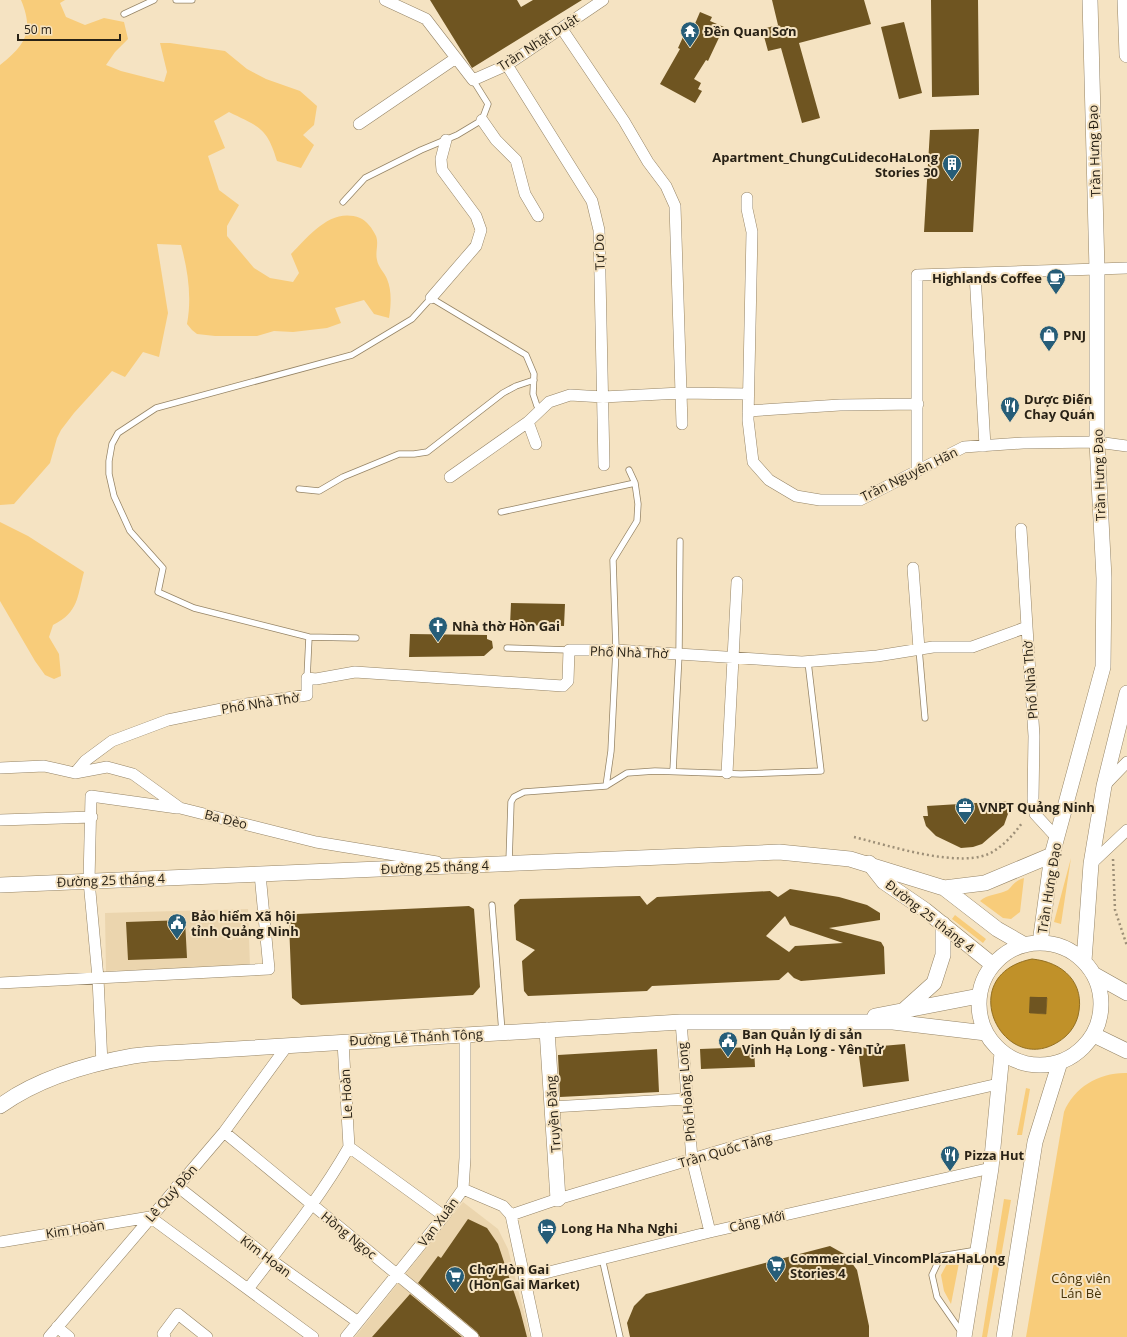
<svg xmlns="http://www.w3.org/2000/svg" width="1127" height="1337" font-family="'Open Sans',sans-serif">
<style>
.built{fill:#ebd5ae}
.green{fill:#f8cc7a}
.water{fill:#c09129;stroke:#937023;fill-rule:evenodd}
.building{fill:#6f5521;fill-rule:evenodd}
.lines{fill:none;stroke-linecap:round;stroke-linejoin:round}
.lane-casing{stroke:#958466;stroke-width:7}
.street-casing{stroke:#958466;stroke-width:12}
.secondary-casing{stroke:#958466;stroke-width:16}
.path{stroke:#9e9078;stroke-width:2.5;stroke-dasharray:2 3;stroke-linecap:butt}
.lane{stroke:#fff;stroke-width:5.5}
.street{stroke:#fff;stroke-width:11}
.secondary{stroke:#fff;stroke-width:15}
.labels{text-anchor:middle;stroke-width:4;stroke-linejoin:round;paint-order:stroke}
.poi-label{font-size:13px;font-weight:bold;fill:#292216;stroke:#f5e3c2;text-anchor:start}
.street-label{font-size:13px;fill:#292216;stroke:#f5e3c2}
.park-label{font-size:13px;fill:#473308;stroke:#f5e3c2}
</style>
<rect width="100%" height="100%" fill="#f5e3c2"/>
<!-- built -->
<path class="built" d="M248 909 250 967 106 971 105 913Z
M463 1202 498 1229 508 1249 530 1337H355Z"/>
<!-- green -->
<path class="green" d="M21 0H65L60 3 66 17 85 25 104 18 124 22 128 39 115 52 106 65 121 71 164 82 167 72 160 43H170L225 51 247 69 266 79 300 91 317 106 314 125 303 135 314 145 301 168 277 161C267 127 259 127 229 112L214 121 225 148 208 156 219 190 239 205 227 226V236L254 268 270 278 293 282 299 273 291 254C309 236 331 207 360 218 367 221 372 228 376 236 379 244 375 252 377 260 378 267 385 273 387 279 392 290 391 306 389 318L374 314 364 300 335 308 341 323 327 328 293 332 274 331 257 336H215L197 334 192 330 187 324C192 297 188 271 181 245L157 244 168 313 159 357 143 352 125 377 112 371 74 413 61 430 57 438 50 463 14 504 0 505V65C26 45 34 31 21 0Z
M0 522 28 536 84 572C77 597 79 612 53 625L49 637 59 654 61 676 54 679 45 675 35 661 0 601Z
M1071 858 1061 924 1054 922Z
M1024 878 1020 912 1011 919 1003 918 980 901C987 894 999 895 1008 890 1013 885 1016 880 1024 878Z
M955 915 986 939 983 943 952 919Z
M1127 1073V1337H1026L1064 1112C1074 1087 1100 1072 1127 1073Z
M1026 1088 1030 1089 1022 1135H1017Z
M1004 1199 1011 1200 987 1337H982Z
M949 1260 959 1263 951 1304 944 1291 941 1275Z"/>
<!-- water -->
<path class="water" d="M1032 959C1063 962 1086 983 1078 1016 1075 1027 1068 1036 1058 1042 1002 1077 953 975 1032 959ZM1030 997 1047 998 1046 1014 1030 1013Z"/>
<!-- building -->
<path class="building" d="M430 0H517L521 7 533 0H582L472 68Z
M772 0H864L871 24 799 43 820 118 802 123 781 48 768 51 762 29 778 25Z
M931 0H978L979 95 932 97Z
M700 12 712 17 710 21 724 27 708 61 706 60 694 79 701 83 698 89 702 91 695 103 660 84 680 49 678 48 689 24 694 26Z
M904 22 922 93 899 99 881 27Z
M979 129 973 232H924L930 130Z
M511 603 565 604 564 626 510 625Z
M410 634 487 635V639L492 641 493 648 484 656 409 657Z
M1008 801 1009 811 1004 825 982 844 973 847 961 848 936 836 926 826 923 816H928L927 806Z
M790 889 839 897 867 905 880 913V920L829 928 881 942 884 947 885 974 801 981 794 978 788 972 779 980 652 986 647 991 528 996 524 991 522 961 535 950 516 940 514 905 520 899 640 896 647 905 657 897 770 891 778 897ZM785 916 790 925 843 943 795 946 789 952 766 936Z
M469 906 474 909 480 987 473 995 301 1005 292 998 289 923 297 914Z
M185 920 187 958 128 960 126 922Z
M1030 997H1047L1046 1014 1029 1013Z
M905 1044 909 1081 863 1087 858 1048Z
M754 1047 755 1067 701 1069 700 1049Z
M657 1049 659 1092 560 1097 558 1055Z
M468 1219 487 1228 498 1244 520 1310 527 1337H480L477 1332 418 1283 438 1256 441 1258Z
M830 1246 846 1255 857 1270 869 1326V1337H630L627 1323 634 1306 646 1294Z
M410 1294 462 1337H372Z"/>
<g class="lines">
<!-- lane casing -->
<g class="lane-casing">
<path id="lane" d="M176 0H192
M124 14 154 0
M343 202 365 178 421 150 457 135 482 120 488 104 473 80
M299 489 319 491 343 477 399 454H414L427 452 503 393 516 386 534 380
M501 512 635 483
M356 638 309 637 194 608 158 592 163 568 130 531 114 496 109 474V461L112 444 118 433 156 408 352 355 412 319 431 298 526 355 534 374 533 394 537 406 541 409
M507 648 569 650
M919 649 925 718
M307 678 309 637
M673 771 679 654 680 541
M606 786 611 751 616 650 613 560 637 521 638 504 635 483 629 470
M509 862 511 802 514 797 524 792 606 786 627 773 655 771 741 774 821 771 808 662
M492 905 502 1032
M602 1258 620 1337
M962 1333 937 1297 932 1275 941 1256 977 1250"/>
</g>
<!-- street casing -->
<g class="street-casing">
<path id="street" d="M385 0 426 19 473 80 507 65 603 0
M562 29 624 121 648 162 666 186 675 206 682 424
M507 65 592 201 599 230 604 465
M482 120 496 140 516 160 525 194 538 216
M359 124 456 58
M747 198V209L752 232 748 420 753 462 769 480 796 496 820 500H860L964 447 1023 443 1097 442 1127 446
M975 274 985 446
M431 298 476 246 481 230 476 216 442 170 441 159 446 140
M748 411 840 405 918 404
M528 422 536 444
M917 471V275L1127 268
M450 477 528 422 549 402 570 395 603 397 681 393 748 394
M1021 529 1027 627
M913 568 919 649
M0 768 44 766 75 773 107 767 133 774 180 808 316 842 437 862
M75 773 85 761 112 741 168 720 246 704 307 695V678L316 679 355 672 563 686 568 681 569 650H616L802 662 877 656 933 647H972L1027 627 1034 736 1033 799 1035 814 1057 838
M727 773 737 582
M1104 786 1127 762
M0 820 92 817
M1091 864 1127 830
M0 983 269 969 260 874
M681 1022 692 1159 710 1232
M343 1042 349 1147
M102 1064 98 978 89 881 91 796 177 808
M552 1107 686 1099
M224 1132 473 1337
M349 1147 444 1216
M177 1186 271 1260 358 1322
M463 1189 503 1206 511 1215 558 1199 766 1137 998 1084
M511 1215 537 1337
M0 1242 150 1217 313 1337
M525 1278 710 1232 991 1168
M248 1289C283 1243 320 1198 349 1147
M57 1327 69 1337
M49 1337 224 1132 287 1046
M165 1337 163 1334 178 1314 207 1337
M346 1337 444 1216 463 1189 465 1158V1035"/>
</g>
<!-- secondary casing -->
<g class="secondary-casing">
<path id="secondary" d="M1125 0 1127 55
M869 863 884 882 925 910 993 965
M0 885 779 852 850 859 944 888 997 929 1025 945
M944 888 985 883 1052 855
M979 1004a61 61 0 1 1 122 0a61 61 0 1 1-122 0Z
M1040 943 1052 855 1103 667 1104 578 1097 442V270L1090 0
M1084 961 1091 864 1104 786 1127 693
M1095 975 1127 993
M904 1010 934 983 943 955V924
M875 1016 979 996
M547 1030 558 1199
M1094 1035 1127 1051
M0 1106C37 1079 88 1064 133 1056 150 1053 168 1053 185 1052L681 1022H893L986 1033
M964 1337 991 1168 1002 1053
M1004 1337 1035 1142 1060 1062"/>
</g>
<!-- path -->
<path class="path" d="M854 837C888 845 964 871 994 851 1005 844 1014 834 1022 823
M1113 859 1115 910 1127 946"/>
<!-- lane -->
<use href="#lane" class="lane"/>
<!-- street -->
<use href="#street" class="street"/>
<!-- secondary -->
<use href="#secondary" class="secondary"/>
</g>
<!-- icons -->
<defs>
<g id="temple-pin" transform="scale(1)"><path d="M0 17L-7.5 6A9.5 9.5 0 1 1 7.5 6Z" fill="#265d78" stroke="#f5e3c2"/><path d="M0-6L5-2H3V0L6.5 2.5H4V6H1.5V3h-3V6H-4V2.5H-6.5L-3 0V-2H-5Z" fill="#fff"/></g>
<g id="building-pin" transform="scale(1)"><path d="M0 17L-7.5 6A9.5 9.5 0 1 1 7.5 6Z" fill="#265d78" stroke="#f5e3c2"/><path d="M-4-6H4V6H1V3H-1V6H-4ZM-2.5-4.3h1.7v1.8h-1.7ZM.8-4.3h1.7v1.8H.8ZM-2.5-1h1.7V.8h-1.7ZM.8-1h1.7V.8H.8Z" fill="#fff"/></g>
<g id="cafe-pin" transform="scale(1)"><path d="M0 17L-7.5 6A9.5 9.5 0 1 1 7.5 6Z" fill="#265d78" stroke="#f5e3c2"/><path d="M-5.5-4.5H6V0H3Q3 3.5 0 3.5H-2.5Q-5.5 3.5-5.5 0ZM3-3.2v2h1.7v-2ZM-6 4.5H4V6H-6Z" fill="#fff"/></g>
<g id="shop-pin" transform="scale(1)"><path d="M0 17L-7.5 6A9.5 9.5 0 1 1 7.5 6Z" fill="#265d78" stroke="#f5e3c2"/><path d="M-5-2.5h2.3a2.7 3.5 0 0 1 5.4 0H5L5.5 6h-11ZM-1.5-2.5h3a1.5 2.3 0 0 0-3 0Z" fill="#fff"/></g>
<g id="restaurant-pin" transform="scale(1)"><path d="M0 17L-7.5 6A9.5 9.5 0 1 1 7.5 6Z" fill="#265d78" stroke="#f5e3c2"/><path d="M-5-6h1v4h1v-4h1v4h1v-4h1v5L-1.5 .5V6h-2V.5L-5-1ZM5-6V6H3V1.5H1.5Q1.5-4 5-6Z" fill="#fff"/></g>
<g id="church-pin" transform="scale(1)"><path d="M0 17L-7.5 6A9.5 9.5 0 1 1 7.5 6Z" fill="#265d78" stroke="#f5e3c2"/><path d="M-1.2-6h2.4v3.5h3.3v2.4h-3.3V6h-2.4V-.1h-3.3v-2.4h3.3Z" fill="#fff"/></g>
<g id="office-pin" transform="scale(1)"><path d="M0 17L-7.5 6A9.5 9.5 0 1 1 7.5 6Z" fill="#265d78" stroke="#f5e3c2"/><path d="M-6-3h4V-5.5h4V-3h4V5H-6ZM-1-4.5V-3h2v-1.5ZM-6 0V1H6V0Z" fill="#fff"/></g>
<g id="civic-pin" transform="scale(1)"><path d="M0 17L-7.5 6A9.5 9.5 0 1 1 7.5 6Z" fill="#265d78" stroke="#f5e3c2"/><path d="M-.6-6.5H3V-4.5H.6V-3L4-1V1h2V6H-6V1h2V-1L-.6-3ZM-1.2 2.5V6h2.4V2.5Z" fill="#fff"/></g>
<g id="hotel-pin" transform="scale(1)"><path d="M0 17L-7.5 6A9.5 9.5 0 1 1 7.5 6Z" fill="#265d78" stroke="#f5e3c2"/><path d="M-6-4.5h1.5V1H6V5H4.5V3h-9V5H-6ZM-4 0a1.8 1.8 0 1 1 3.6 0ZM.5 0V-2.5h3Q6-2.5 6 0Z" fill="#fff"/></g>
<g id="supermarket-pin" transform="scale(1)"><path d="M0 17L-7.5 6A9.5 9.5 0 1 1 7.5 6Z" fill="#265d78" stroke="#f5e3c2"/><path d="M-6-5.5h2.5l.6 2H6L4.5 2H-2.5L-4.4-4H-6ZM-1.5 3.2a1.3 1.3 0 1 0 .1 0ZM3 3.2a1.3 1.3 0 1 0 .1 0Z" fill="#fff"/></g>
</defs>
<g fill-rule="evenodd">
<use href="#temple-pin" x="690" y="31"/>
<use href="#building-pin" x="952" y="164"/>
<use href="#cafe-pin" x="1056" y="278"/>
<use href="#shop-pin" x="1049" y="335"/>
<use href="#restaurant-pin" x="1010" y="406"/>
<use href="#church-pin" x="438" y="626"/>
<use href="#office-pin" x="965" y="807"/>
<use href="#civic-pin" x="177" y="923"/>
<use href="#civic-pin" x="728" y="1041"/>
<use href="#restaurant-pin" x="950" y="1155"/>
<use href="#hotel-pin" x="547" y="1228"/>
<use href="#supermarket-pin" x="776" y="1265"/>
<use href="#supermarket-pin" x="455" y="1276"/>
</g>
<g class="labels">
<!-- poi labels -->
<g class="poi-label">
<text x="704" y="36">Đền Quan Sơn</text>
<text x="938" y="162" text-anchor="end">Apartment_ChungCuLidecoHaLong<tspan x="938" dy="15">Stories 30</tspan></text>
<text x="1042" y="283" text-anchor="end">Highlands Coffee</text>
<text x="1063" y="340">PNJ</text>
<text x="1024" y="404">Dược Điến<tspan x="1024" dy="15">Chay Quán</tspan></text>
<text x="452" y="631">Nhà thờ Hòn Gai</text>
<text x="979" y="812">VNPT Quảng Ninh</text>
<text x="191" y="921">Bảo hiểm Xã hội<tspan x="191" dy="15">tỉnh Quảng Ninh</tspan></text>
<text x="742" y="1039">Ban Quản lý di sản<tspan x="742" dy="15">Vịnh Hạ Long - Yên Tử</tspan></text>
<text x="964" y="1160">Pizza Hut</text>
<text x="561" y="1233">Long Ha Nha Nghi</text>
<text x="790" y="1263">Commercial_VincomPlazaHaLong<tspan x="790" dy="15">Stories 4</tspan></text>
<text x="469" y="1274">Chợ Hòn Gai<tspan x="469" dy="15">(Hon Gai Market)</tspan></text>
</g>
<!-- street labels -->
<g class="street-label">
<text transform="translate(538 42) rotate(-33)" y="5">Trần Nhật Duật</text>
<text transform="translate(1094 151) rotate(-92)" y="5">Trần Hưng Đạo</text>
<text transform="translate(599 252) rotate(-92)" y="5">Tự Do</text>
<text transform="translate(909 474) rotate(-26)" y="5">Trần Nguyên Hãn</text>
<text transform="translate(1099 475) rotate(-92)" y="5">Trần Hưng Đạo</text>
<text transform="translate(629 652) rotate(2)" y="5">Phố Nhà Thờ</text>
<text transform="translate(1030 680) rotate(-94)" y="5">Phố Nhà Thờ</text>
<text transform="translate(260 703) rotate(-9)" y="5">Phố Nhà Thờ</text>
<text transform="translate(226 819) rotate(14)" y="5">Ba Đèo</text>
<text transform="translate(435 867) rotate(-2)" y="5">Đường 25 tháng 4</text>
<text transform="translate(111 880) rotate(-2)" y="5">Đường 25 tháng 4</text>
<text transform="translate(1049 888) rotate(-81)" y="5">Trần Hưng Đạo</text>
<text transform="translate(930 916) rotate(38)" y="5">Đường 25 tháng 4</text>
<text transform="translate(416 1037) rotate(-3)" y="5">Đường Lê Thánh Tông</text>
<text transform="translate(686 1092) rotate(-95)" y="5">Phố Hoàng Long</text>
<text transform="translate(346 1094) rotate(-93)" y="5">Le Hoàn</text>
<text transform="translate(553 1114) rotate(-94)" y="5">Truyền Đăng</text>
<text transform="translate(725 1150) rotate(-16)" y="5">Trần Quốc Tảng</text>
<text transform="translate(171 1193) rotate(-49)" y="5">Lê Quý Đôn</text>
<text transform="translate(757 1221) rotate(-13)" y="5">Cảng Mới</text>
<text transform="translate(438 1222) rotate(-53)" y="5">Vạn Xuân</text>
<text transform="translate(75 1229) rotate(-9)" y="5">Kim Hoàn</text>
<text transform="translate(349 1235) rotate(39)" y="5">Hồng Ngọc</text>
<text transform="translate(266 1256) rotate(37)" y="5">Kim Hoan</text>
</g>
<!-- park labels -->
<g class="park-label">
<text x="1081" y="1283">Công viên<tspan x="1081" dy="15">Lán Bè</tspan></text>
</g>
</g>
<!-- scale -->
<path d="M18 34v6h102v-6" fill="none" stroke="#292216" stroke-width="2"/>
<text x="24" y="34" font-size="12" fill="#292216" stroke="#f5e3c2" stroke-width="3" paint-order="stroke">50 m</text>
</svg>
